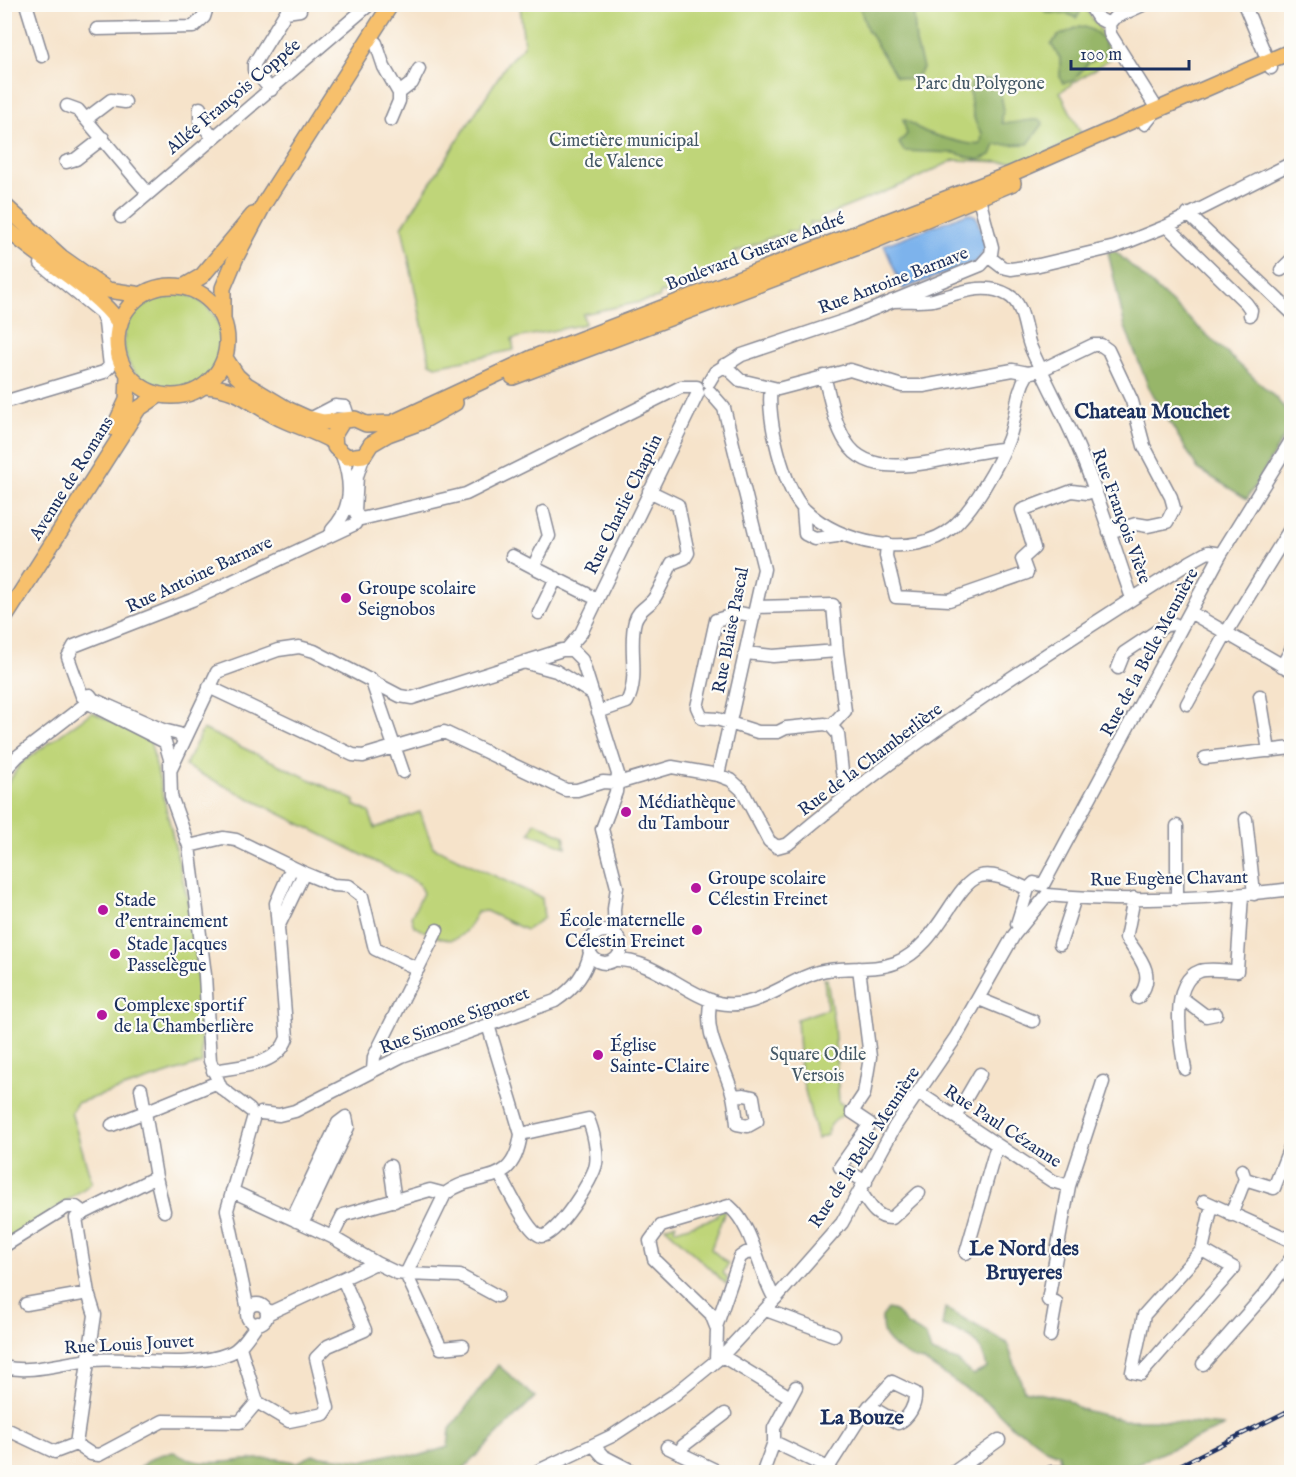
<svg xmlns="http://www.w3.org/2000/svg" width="1296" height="1477" font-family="'IM FELL English',serif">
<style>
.green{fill:#bfd579;stroke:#6d826c;stroke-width:1.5}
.forest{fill:#97b669;stroke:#597264;stroke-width:1.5}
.water{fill:#7db3ec;stroke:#4c71a5;stroke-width:1.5}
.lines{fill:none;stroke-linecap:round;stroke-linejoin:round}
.minor-casing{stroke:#888994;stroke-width:15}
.major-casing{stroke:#888994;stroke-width:18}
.minor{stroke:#fff;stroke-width:12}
.major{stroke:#f7c06c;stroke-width:15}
.rail-casing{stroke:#1b2f5e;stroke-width:4.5}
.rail{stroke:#fdfcf7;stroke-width:2;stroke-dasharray:7;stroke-linecap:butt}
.poi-dot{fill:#b5179e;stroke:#fdfcf7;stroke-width:2}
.labels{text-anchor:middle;stroke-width:4.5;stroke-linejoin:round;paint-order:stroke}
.park-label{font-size:18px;fill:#445865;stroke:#fdfcf7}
.street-label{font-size:18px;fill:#1b2f5e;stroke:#fdfcf7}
.poi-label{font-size:18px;fill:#1b2f5e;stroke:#fdfcf7;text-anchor:start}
.quarter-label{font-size:21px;font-weight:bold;fill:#1b2f5e;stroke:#fdfcf7}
</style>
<rect width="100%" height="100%" fill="#fdfcf7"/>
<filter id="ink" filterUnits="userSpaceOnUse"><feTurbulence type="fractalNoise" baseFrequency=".0167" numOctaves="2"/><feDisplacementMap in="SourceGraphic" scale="12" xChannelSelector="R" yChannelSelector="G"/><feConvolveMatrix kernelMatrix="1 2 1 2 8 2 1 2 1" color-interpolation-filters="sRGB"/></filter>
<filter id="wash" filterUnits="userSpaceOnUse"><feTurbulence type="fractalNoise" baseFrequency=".008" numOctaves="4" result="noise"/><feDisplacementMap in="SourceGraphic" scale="24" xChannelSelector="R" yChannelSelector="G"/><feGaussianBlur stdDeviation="1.35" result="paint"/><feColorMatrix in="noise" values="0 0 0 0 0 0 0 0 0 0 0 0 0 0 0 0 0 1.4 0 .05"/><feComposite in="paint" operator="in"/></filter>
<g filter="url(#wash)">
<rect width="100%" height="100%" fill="#f6e3ca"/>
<!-- green -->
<path class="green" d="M520 5H1083L1117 54 1060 92 1083 137 1030 160 1005 162 954 160 909 182 822 217 820 224 810 222 809 229 798 227 797 232 787 231 786 238 775 236 733 253 731 262 720 266 719 273 708 271 707 278 697 276 695 284 685 281 683 288 673 287 671 294 661 292 659 298 583 314 585 324 512 339 514 350 436 366 430 363 402 227 508 62 524 46Z
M124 342a49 49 0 1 1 98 0a49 49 0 1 1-98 0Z
M92 712 150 740 187 897 197 967 202 1063 77 1103 71 1112 92 1183 5 1244V788L20 764Z
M203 729 354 800V805L369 812 375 828 420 812 433 847 542 898 544 918 526 930 486 911 477 912C458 950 447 943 414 926L411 917 423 893 418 883 185 766Z
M535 822 564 836 566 847 530 833Z
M824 979H827L834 1025 839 1102 849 1109C842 1118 829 1120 827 1135L817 1139 800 1070 797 1019 827 1009Z
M720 1210H725L711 1249 728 1264 723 1273 728 1278 726 1284 665 1227 676 1223 674 1229 676 1230 712 1219 716 1217Z"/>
<!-- forest -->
<path class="forest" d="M859 5H913L916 43 923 68 917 76 909 80 896 76 867 29Z
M1041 5H1078L1080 13 1076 18 1068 14 1046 13Z
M1080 26C1095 29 1106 37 1107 54L1088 63 1073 81 1063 83 1060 77V58L1051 44 1058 36Z
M979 79 990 80 999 86 1003 105 1002 123C1014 125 1030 117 1042 121L1043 124 1028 144 995 145 991 155 978 160 955 153 904 151 899 143 907 134 903 119C911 121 913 126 920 129 928 134 972 147 981 144L982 133C973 124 968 96 971 83Z
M1115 251 1277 399 1291 417V425L1247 499 1198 469 1149 388 1125 327 1108 252Z
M945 1308 1007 1343 1024 1390 1066 1399 1080 1409 1124 1420H1155L1225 1426 1117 1472H1092L1060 1462 1059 1454 1046 1449 1025 1433 1015 1429 992 1406 924 1361C911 1360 887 1345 883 1332 882 1327 882 1322 882 1317L888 1309 895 1311 907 1325 926 1336 931 1352 957 1361 973 1375 987 1368C981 1338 968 1335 942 1326Z
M498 1365 535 1397 464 1468 467 1472H136C149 1459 154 1455 174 1452 210 1477 256 1448 296 1463L313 1455 362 1461 392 1454 418 1456 448 1447 450 1429Z"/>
<!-- water -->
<path class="water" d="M968 213 976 216 986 247 978 261 903 289 884 245Z"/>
</g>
<g filter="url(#ink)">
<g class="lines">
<!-- minor casing -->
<g class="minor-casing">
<path id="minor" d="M26 4 42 56
M1089 4 1098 18 1109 24
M1244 4 1271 68
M1109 24 1110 34 1157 109 1145 124
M1109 24 1114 18 1145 4
M97 29 193 27 204 17 208 4
M370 38 376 43 384 67 399 93
M271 90 254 70V64L286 12 300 10
M67 106 78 110 147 192
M200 108V121L213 138
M86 119 111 100 125 102
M391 120 399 101V93L412 83 419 69
M66 162 76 159 103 138
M1188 214 1292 313
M121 217 370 4
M1167 226 1246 303 1251 310 1250 315
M989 257 1002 267 1011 269 1039 265 1115 247 1167 226 1292 163
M1281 270 1292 259
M892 301C903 300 925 302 933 300 957 294 984 281 1008 295 1025 304 1024 332 1031 348 1046 383 1065 416 1080 452 1100 499 1115 550 1132 598
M724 365 740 380 778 389 850 370 902 386H923L1013 370 1028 373
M824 376C830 397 834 423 846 442 875 490 961 450 1003 449
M709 382 715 372 742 355 849 319 981 265 991 254 992 247 977 191
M771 389C766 416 784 491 805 510 839 543 913 561 953 527 974 508 999 465 1009 438 1017 416 1015 394 1028 373L1041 370 1093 345H1101L1108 350 1132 401 1144 446 1171 497 1174 508 1167 522 1148 526 1136 524 1109 532
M710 392 724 408 764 569 718 775
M4 402 104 372 110 366 105 323 101 313 41 264
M310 419 335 406 345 407 349 419
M803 509 805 534 815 539 837 536 839 533
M543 512 549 536 533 567 597 599
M357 520 466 494 681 387H697
M332 530C353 508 352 483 342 455
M887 544 886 556 896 597 949 600 1027 573 1022 559 1034 548 1022 510 1072 491 1087 493 1094 491
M512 556 533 567
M1190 612 1292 671
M539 613 556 578
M754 616 740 613 716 620 697 707 702 718 717 719 758 732H778L786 728 825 724 831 726 838 734 842 772 852 790
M567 649 581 633 698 393
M746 653 773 656 837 651 833 605 756 607
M527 663 556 671 591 693
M1282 666 1292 648
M1118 668 1124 653 1166 625 1174 624 1181 628
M371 679 403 772
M209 687 353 755 363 756 444 732 566 790H577L603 782 618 783 672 767 718 775 731 780 742 790 769 841 777 847 788 844C913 738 1052 650 1190 562L1208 552 1221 554
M82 696 68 657 74 646 192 600 355 524 358 517 355 511 357 476 364 455
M82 696 90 695 93 699 163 730 179 734 184 741
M1260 696 1269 751
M1187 704 1226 633 1292 526
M92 705 165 742
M598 712 627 702C640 678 628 646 635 621 638 610 647 607 653 600 661 589 666 574 672 563L685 558 688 553 678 505 649 491
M831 726 845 711 837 651
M165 742 170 759 171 796 189 846 205 975 210 1061 221 1088 250 1110
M1205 758 1292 748
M171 769 217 672 278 650 299 647 314 651 400 696 412 698 562 650H572L582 660 618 774 616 792 602 829 617 887 614 909 615 935
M4 771 18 756 83 706
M1246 819 1254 894
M1177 826V899
M189 846 223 838 236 840 304 873 333 885 349 886 362 896 375 949 418 969
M1043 885 1221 554 1292 439
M1047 895C1129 903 1211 899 1292 889
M1134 898 1126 938C1140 958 1157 975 1138 998
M280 923 304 873
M1017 924 1028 889 1034 883 1043 885
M589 947a16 16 0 1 1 32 0a16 16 0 1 1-32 0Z
M1060 944 1075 898
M614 960C652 958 684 994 719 1003 755 1011 786 981 818 972 843 965 871 972 895 963 939 946 953 885 980 876 995 872 1014 883 1028 889
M859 968 870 1057 864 1094 852 1112 870 1124 840 1167 866 1182
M1182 998 1206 1016 1216 1014
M979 999 1033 1021
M711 1000C702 1035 725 1063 733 1096 735 1105 736 1115 737 1124L748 1126 757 1121 753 1097 744 1095 733 1096
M1185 1069C1180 1043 1169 982 1200 971 1210 968 1226 971 1237 971L1242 895
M373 1070 374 1057 437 930
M213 1071C239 1066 277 1067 287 1038L276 903 292 867
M919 1093 1052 1181 1069 1186
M261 1113 279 1115 295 1111 402 1056 555 1001C573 989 586 974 590 953
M346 1117 348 1127 306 1216 296 1221V1211L338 1123Z
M955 1117 980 1074
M112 1125 145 1112 141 1089
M390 1166 395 1201
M1242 1170 1245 1179 1274 1188 1292 1142
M500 1175C507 1187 528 1233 541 1236 555 1239 594 1178 596 1164 598 1152 593 1130 588 1119L521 1134
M156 1177 164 1211
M232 1191 332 1237 376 1263
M860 1191C869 1204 876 1219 892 1218L919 1193
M1204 1201 1292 1241
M1231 1215 1245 1179
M332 1237 343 1215 430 1190 445 1194
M4 1246 67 1207H76L84 1213 156 1177 145 1112 218 1082
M1202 1250 1144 1315 1132 1372 1141 1374 1234 1268 1202 1250 1212 1205
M966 1253 997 1145
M26 1304 88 1293
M247 1314a10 10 0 1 1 20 0a10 10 0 1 1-20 0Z
M248 1310 227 1210 253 1119
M766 1310 834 1335
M267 1314 376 1263 397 1273 406 1274 445 1194C478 1168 513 1192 521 1134L488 1025
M717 1324 740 1257 746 1253 755 1252
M1050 1336 1056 1302 1048 1300 1069 1186 1103 1082
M463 1346 441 1348 406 1274 460 1276 497 1296
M240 1347 257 1402
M722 1356 790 1397
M716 1361 717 1329 711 1314 654 1259 650 1241 661 1226 729 1206C754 1227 759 1274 775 1299
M1203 1364 1265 1294 1292 1257
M4 1367C33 1374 63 1362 92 1360 134 1357 189 1370 230 1353 242 1348 250 1333 258 1323
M257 1402 289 1421 324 1414 328 1408 316 1358 328 1346 365 1330 343 1279
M4 1428 55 1452 76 1444 91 1454 99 1455 163 1421 240 1422 257 1402
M774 1442 828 1468 863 1413 892 1382 915 1393C916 1405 909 1418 898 1423L869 1406
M76 1444 95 1315 88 1293 76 1218 84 1213
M594 1446 603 1456 634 1472
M667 1447 719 1472
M681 1454 683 1446 725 1414
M536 1472 612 1436 674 1395 722 1356 775 1299 842 1223 895 1126 956 1037 1014 935 1047 895
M763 1472 774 1442V1428L796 1387
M954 1472 999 1440
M1051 1472H1064"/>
</g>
<!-- major casing -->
<g class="major-casing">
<path id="major" d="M4 205 61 257 108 290 142 295
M4 226C39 259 94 287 120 324
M117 341a55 55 0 1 1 110 0a55 55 0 1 1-110 0Z
M183 287 202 276 253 215
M223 318V288L236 257 265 202 391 4
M225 358 237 376 247 385 287 409 307 418 323 422 355 419 366 424 392 423 532 358 1008 175 1292 51
M513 377 871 242 1013 183
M205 386C245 389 252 407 286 421 303 428 318 433 334 442
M342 422 334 435 335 447 347 457 364 455 371 444 388 434 421 422 455 403
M114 428 127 400 128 374
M4 619 138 409 159 395"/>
</g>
<!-- minor -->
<use href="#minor" class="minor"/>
<!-- major -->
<use href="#major" class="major"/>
<!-- rail casing -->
<g class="rail-casing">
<path id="rail" d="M1166 1472 1292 1409"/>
</g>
<!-- rail -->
<use href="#rail" class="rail"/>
</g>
</g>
<!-- markers -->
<g class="poi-dot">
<circle cx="346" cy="598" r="6"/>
<circle cx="626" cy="812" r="6"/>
<circle cx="696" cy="888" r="6"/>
<circle cx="103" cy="910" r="6"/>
<circle cx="697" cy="930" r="6"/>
<circle cx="115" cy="954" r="6"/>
<circle cx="102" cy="1015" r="6"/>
<circle cx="598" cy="1055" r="6"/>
</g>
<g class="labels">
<!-- park labels -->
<g class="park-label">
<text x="980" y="89">Parc du Polygone</text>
<text x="624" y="146">Cimetière municipal<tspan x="624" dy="21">de Valence</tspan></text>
<text x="818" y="1060">Square Odile<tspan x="818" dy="21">Versois</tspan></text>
</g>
<!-- street labels -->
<g class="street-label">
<text transform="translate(233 96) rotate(-40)" y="6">Allée François Coppée</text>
<text transform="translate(755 251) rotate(-21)" y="6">Boulevard Gustave André</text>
<text transform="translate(893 280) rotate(-21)" y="6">Rue Antoine Barnave</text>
<text transform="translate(71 478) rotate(-58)" y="6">Avenue de Romans</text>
<text transform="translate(623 504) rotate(-64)" y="6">Rue Charlie Chaplin</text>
<text transform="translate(1122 516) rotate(70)" y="6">Rue François Viète</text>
<text transform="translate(199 574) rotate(-25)" y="6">Rue Antoine Barnave</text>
<text transform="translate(730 630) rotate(-79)" y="6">Rue Blaise Pascal</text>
<text transform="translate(1149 652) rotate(-62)" y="6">Rue de la Belle Meunière</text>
<text transform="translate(870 759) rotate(-37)" y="6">Rue de la Chamberlière</text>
<text transform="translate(1169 878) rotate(-1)" y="6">Rue Eugène Chavant</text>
<text transform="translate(454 1020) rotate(-21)" y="6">Rue Simone Signoret</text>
<text transform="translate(1003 1126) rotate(33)" y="6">Rue Paul Cézanne</text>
<text transform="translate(864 1147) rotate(-57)" y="6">Rue de la Belle Meunière</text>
<text transform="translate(129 1344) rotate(-3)" y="6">Rue Louis Jouvet</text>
</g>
<!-- poi labels -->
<g class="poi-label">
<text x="358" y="594">Groupe scolaire<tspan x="358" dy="21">Seignobos</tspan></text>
<text x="638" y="808">Médiathèque<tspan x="638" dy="21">du Tambour</tspan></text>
<text x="708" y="884">Groupe scolaire<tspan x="708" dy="21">Célestin Freinet</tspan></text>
<text x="115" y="906">Stade<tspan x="115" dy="21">d'entrainement</tspan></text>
<text x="685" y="926" text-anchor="end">École maternelle<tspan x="685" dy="21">Célestin Freinet</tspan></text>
<text x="127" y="950">Stade Jacques<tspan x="127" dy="21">Passelègue</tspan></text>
<text x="114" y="1011">Complexe sportif<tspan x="114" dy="21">de la Chamberlière</tspan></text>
<text x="610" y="1051">Église<tspan x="610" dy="21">Sainte-Claire</tspan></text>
</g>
<!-- quarter labels -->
<g class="quarter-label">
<text x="1152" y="418">Chateau Mouchet</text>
<text x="1024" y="1255">Le Nord des<tspan x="1024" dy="24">Bruyeres</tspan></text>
<text x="862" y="1424">La Bouze</text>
</g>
</g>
<!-- margin -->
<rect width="1296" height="1477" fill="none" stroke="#fdfcf7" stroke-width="24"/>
<!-- scale -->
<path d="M1071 60v9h118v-9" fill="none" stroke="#1b2f5e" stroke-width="3"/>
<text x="1080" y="60" font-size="18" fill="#1b2f5e" stroke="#fdfcf7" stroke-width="4.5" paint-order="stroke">100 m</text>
</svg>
